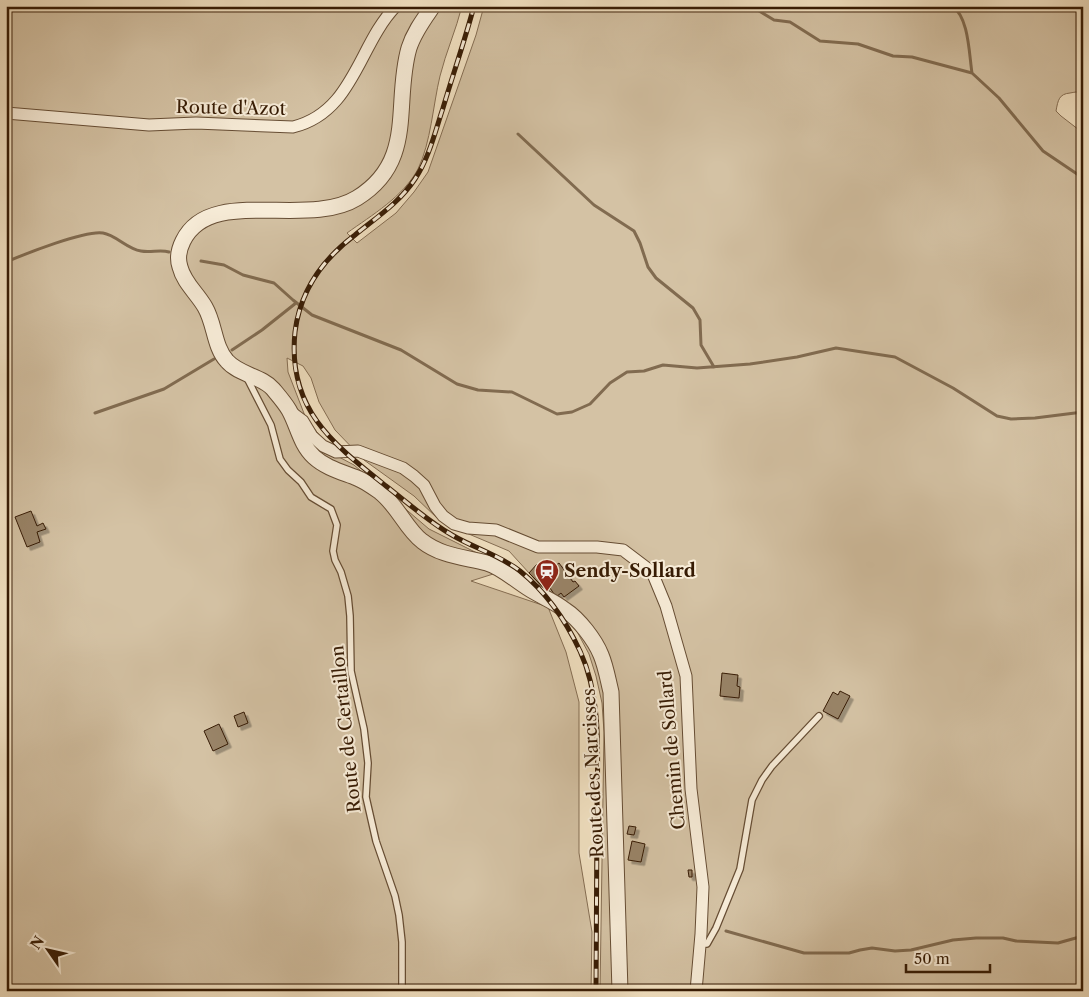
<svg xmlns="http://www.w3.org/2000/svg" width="1089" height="997" font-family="'Libre Caslon Text',serif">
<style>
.green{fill:#d4c2a4;stroke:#856e54}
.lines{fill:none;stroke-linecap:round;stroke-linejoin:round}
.stream{stroke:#816b50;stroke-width:3}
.building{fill:#998468;stroke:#361b04;filter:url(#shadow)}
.service-casing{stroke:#664d34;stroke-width:8}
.minor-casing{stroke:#664d34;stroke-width:13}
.tertiary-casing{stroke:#664d34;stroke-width:17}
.service{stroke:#f8edd9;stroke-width:5.5}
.minor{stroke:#f8edd9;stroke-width:11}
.tertiary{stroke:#f8edd9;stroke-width:15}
.rail-casing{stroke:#361b04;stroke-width:5}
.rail{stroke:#f8edd9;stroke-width:3;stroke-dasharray:9;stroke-linecap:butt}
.labels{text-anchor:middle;stroke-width:4;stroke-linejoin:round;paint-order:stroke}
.street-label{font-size:18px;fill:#361b04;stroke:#f8edd9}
.poi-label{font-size:18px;font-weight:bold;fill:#361b04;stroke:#f8edd9;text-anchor:start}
</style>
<defs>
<filter id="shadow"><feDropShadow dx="3.5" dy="3.5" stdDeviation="0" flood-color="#0004"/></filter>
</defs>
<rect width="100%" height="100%" fill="#f4e4c5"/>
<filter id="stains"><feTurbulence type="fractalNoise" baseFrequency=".004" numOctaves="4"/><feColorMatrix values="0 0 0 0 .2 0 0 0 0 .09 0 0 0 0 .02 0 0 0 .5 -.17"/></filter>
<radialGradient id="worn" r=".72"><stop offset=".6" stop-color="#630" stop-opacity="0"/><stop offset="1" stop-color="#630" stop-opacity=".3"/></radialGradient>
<!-- green -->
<path class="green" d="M6 6H462C456 30 446 52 440 76 433 105 431 142 418 169 403 197 372 215 347 233L357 243 396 213 414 192 428 172 476 35 484 6H1083V94C1078 91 1076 92 1070 93 1059 94 1058 100 1056 111L1061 116 1083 133V991H600L604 732 602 703 596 676 589 654 572 622 550 596 509 551 457 529 437 518 414 496 364 460 335 430 319 402 311 378 303 366 287 358 288 372 305 416 322 439 339 457 354 465 429 529 509 569 471 581 548 607 566 652 579 702V853L592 932 591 991H6Z"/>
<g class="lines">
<!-- stream -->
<path class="stream" d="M746 6 756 9 774 20 790 22 820 41 858 44 893 56 912 57 972 73 999 98 1043 151 1083 178
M952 6C969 17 969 54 972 73
M518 134 594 205 634 231 640 243 648 267 656 278 693 308 700 320 701 345 714 367
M201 261 224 265 243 275 274 283 293 300 312 315 401 350 457 384 478 390 512 392 557 414 572 412 590 404 610 383 627 372 644 371 663 365 697 368 750 364 797 357 836 348 895 357 953 388 997 416 1011 419 1035 418 1083 412
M6 262C25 254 85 230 103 233 116 235 127 249 141 251 151 253 160 249 169 252
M232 350 262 330 296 303
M95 413 164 389 214 359
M726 931 804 953H849L860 950 872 948 895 951 911 950 953 940 976 938H1003L1016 941 1058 943 1083 936"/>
</g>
<!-- building -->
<path class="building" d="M31 511 37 526 43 523 46 529 37 532 40 542 27 547 15 517Z
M559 563 573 582 575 581 579 586 564 597 561 593 556 597 542 576Z
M537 564 542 569 538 573 548 585 544 588 529 573Z
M722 673 738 675 737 686 740 687 739 698 720 696Z
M840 691 850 696 838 719 823 711 833 692 838 695Z
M244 712 248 723 238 727 234 716Z
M219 724 228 744 213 751 204 731Z
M629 826 636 827 634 835 627 834Z
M632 841 645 844 641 862 628 860Z
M688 870H692V877H689Z"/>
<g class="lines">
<!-- service casing -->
<g class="service-casing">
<path id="service" d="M247 378 271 425 280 459 288 470 301 482 311 497 331 509 337 525 333 551 335 560 341 572 348 596 350 616 351 671 364 729 368 763 366 797 376 841 395 896 399 915 402 942V991
M700 944H707L716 928 740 869 752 800 762 780 772 766 819 716"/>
</g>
<!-- minor casing -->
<g class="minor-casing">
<path id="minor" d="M6 113 149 125 196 123 293 127C354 112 358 45 396 6
M291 412 303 421 312 436 323 446 336 452 358 451 403 468 414 476 424 485 435 506 443 516 454 524 468 528 496 530 538 547H597L623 550 652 572 666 606 686 676 691 789 703 887 701 934 696 991"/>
</g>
<!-- tertiary casing -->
<g class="tertiary-casing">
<path id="tertiary" d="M433 6C424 19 414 32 409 48 393 103 417 161 357 198 307 229 210 185 183 241 179 249 177 258 180 267 184 283 197 293 205 307 215 324 214 347 227 361 239 375 262 376 273 389 278 395 285 403 289 410 298 426 300 444 314 457 326 468 342 472 357 478 365 481 373 487 380 492 398 506 406 529 422 541 441 556 464 557 487 563 501 567 515 580 528 588 540 596 554 601 565 610 579 619 595 640 601 655 606 667 608 680 611 692L620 991"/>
</g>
<!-- service -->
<use href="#service" class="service"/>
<!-- minor -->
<use href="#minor" class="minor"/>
<!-- tertiary -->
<use href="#tertiary" class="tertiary"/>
<!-- rail casing -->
<g class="rail-casing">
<path id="rail" d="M474 6C465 40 453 74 443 108 435 132 429 158 415 179 399 203 377 217 355 235 323 259 300 291 295 332 287 409 333 444 386 486 408 503 429 522 452 535 474 548 499 555 520 571 546 592 566 621 580 651 603 701 597 760 597 814 597 873 596 932 596 991"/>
</g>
<!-- rail -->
<use href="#rail" class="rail"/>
</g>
<!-- icons -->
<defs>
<g id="station-pin" transform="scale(1.25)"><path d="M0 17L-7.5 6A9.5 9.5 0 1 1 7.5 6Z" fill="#8f2418" stroke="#f8edd9"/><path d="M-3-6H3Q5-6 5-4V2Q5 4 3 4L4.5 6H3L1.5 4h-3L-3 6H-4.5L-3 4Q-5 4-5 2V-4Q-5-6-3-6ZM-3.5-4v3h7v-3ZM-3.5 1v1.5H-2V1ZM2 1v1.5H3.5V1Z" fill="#fff"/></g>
</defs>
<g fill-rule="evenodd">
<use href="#station-pin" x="547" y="571"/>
</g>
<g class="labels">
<!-- street labels -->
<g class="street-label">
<text transform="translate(231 108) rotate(1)" y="6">Route d'Azot</text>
<text transform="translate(346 729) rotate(-96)" y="6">Route de Certaillon</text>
<text transform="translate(672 750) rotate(-95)" y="6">Chemin de Sollard</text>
<text transform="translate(593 773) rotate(-93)" y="6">Route des Narcisses</text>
</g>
<!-- poi labels -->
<g class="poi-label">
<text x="564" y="577">Sendy-Sollard</text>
</g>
</g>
<!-- margin -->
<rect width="1089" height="997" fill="none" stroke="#f4e4c5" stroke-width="25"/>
<rect x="8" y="8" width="1074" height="982" fill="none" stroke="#361b04" stroke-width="2.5"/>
<rect x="12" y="12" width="1064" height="972" fill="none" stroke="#361b04"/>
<!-- north arrow -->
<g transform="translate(48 950) rotate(304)" stroke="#f8edd9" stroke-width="4" paint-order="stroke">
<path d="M0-4L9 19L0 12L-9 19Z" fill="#361b04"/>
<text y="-8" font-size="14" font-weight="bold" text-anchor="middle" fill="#361b04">N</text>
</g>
<!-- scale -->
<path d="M906 964v8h84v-8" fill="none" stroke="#361b04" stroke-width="2.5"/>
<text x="914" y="964" font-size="15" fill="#361b04" stroke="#f8edd9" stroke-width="4" paint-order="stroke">50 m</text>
<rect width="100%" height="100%" filter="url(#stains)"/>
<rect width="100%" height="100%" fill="url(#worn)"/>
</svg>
